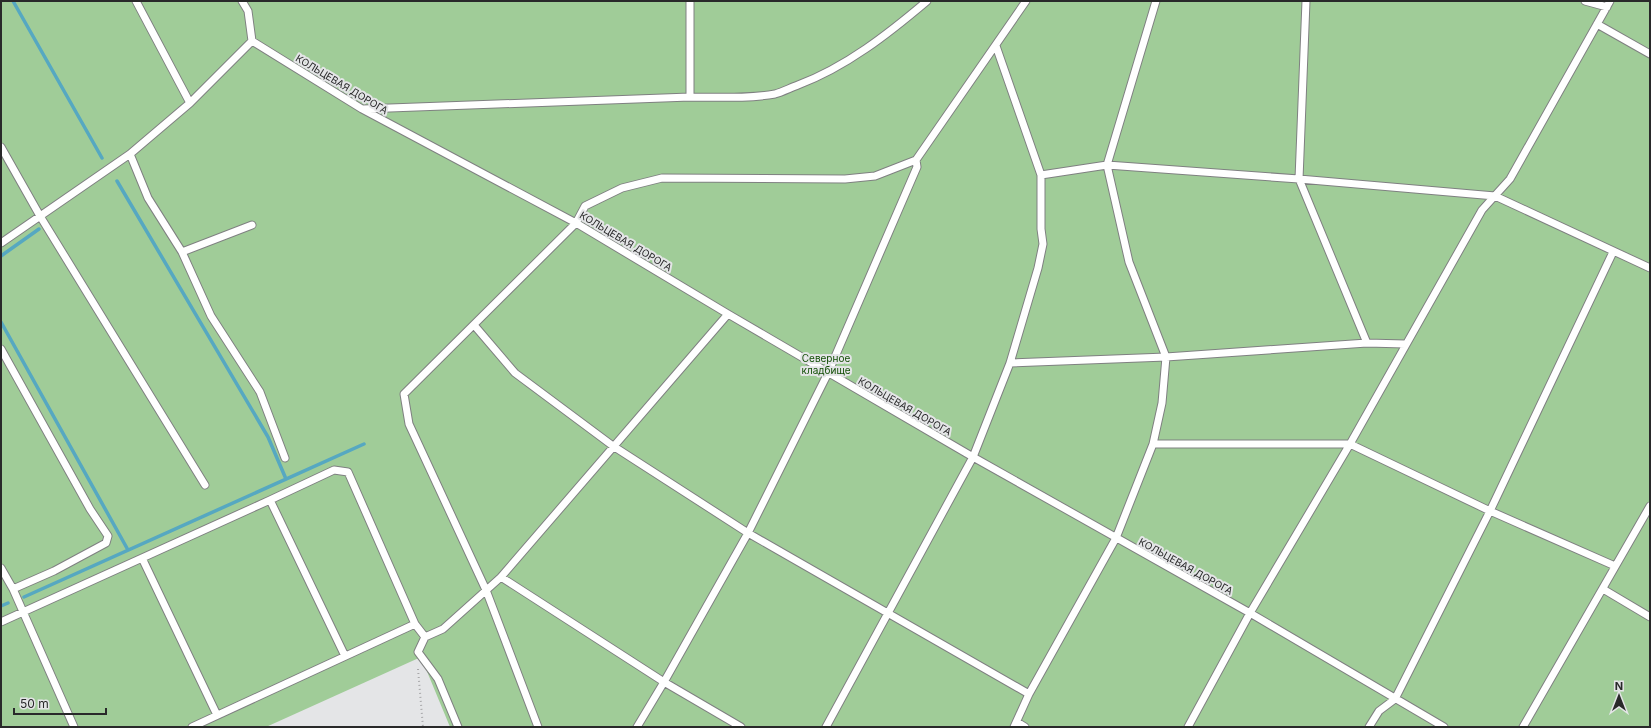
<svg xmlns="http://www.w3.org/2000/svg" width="1651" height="728" font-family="Inter,sans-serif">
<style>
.green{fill:#a0cc98}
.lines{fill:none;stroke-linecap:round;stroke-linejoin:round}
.stream{stroke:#56a8c1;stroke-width:3.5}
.lane-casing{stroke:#7f8081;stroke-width:9}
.path{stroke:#a8a8aa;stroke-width:2;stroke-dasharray:1 3;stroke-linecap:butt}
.lane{stroke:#fff;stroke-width:7}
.labels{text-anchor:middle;stroke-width:4;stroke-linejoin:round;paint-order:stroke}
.street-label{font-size:10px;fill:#29292a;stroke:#e4e5e7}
.park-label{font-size:10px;fill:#114e04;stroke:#e4e5e7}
</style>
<rect width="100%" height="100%" fill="#e4e5e7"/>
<!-- green -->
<path class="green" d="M1 1H1650V727H450L421 657 266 727H1Z"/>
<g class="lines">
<!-- stream -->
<path class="stream" d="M13 1 102 158
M117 181 268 437 286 479
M1 256 39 229
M1 322 128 550
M24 597 364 444
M1 606 8 603"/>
<!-- lane casing -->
<g class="lane-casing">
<path id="lane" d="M136 1 190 103
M242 1 248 11 252 41
M1306 1 1299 179 1367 343
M1585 1 1607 7
M1597 24 1650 54
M252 41 362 109 576 223 728 314 973 457 1250 613 1444 727
M690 97V1
M363 109 690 97C718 97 747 99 775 94 782 92 790 88 798 85 846 67 888 34 927 1
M1 147 40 216 205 485
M130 154 148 198 182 252 211 316 260 392 285 458
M1041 175 1107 165 1299 179 1495 196 1650 268
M1 243 130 154 190 103 252 41
M182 252 252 225
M474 325 515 373 613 446 748 533 1029 694
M1 349 90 509 108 536 106 543 54 571 13 589
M1010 363 1166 357 1367 343 1405 344
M1153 444H1350L1490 511 1615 566
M270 500 345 656
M142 558 217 715
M1 568 13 589 74 727
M501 577 664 682 741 727
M1603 589 1650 617
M1 622 270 500 334 470 348 472 415 624 425 637 443 629 501 577 728 314
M425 637 418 652 438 679 458 727
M1017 722 1025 727
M192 727 415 624
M538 727 486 590 409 424 404 394 576 223 585 206 622 188 662 178 845 179 875 176 916 160 1026 1
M637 727 664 682 748 533 828 373 917 167 916 160
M826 727 973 457 1010 363 1038 268 1043 244 1041 229V175L996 46
M1014 727 1029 694 1116 538 1153 444 1162 403 1166 357 1129 262 1107 165 1156 1
M1188 727 1250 613 1350 444 1482 210 1510 179 1610 1
M1369 727 1379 711 1395 699 1490 511 1613 252
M1523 727 1650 506"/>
</g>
<!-- path -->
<path class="path" d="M418 669 423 727"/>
<!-- lane -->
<use href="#lane" class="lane"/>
</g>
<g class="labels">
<!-- street labels -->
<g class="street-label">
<text transform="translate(342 84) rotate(31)" y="4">КОЛЬЦЕВАЯ ДОРОГА</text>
<text transform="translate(626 241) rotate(31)" y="4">КОЛЬЦЕВАЯ ДОРОГА</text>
<text transform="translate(905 406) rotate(30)" y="4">КОЛЬЦЕВАЯ ДОРОГА</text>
<text transform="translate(1186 566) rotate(29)" y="4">КОЛЬЦЕВАЯ ДОРОГА</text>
</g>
<!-- park labels -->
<g class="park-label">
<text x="826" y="362">Северное<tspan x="826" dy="12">кладбище</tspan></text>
</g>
</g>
<!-- border -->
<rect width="1651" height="728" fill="none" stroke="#29292a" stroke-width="4"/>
<!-- north arrow -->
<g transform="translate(1619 696)" stroke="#e4e5e7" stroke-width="3" paint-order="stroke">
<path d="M0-3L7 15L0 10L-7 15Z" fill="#29292a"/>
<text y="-6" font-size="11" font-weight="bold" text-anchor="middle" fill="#29292a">N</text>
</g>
<!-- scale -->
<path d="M14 708v6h92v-6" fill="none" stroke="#29292a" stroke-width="2"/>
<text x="20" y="708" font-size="12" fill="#29292a" stroke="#e4e5e7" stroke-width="3" paint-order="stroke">50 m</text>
</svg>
